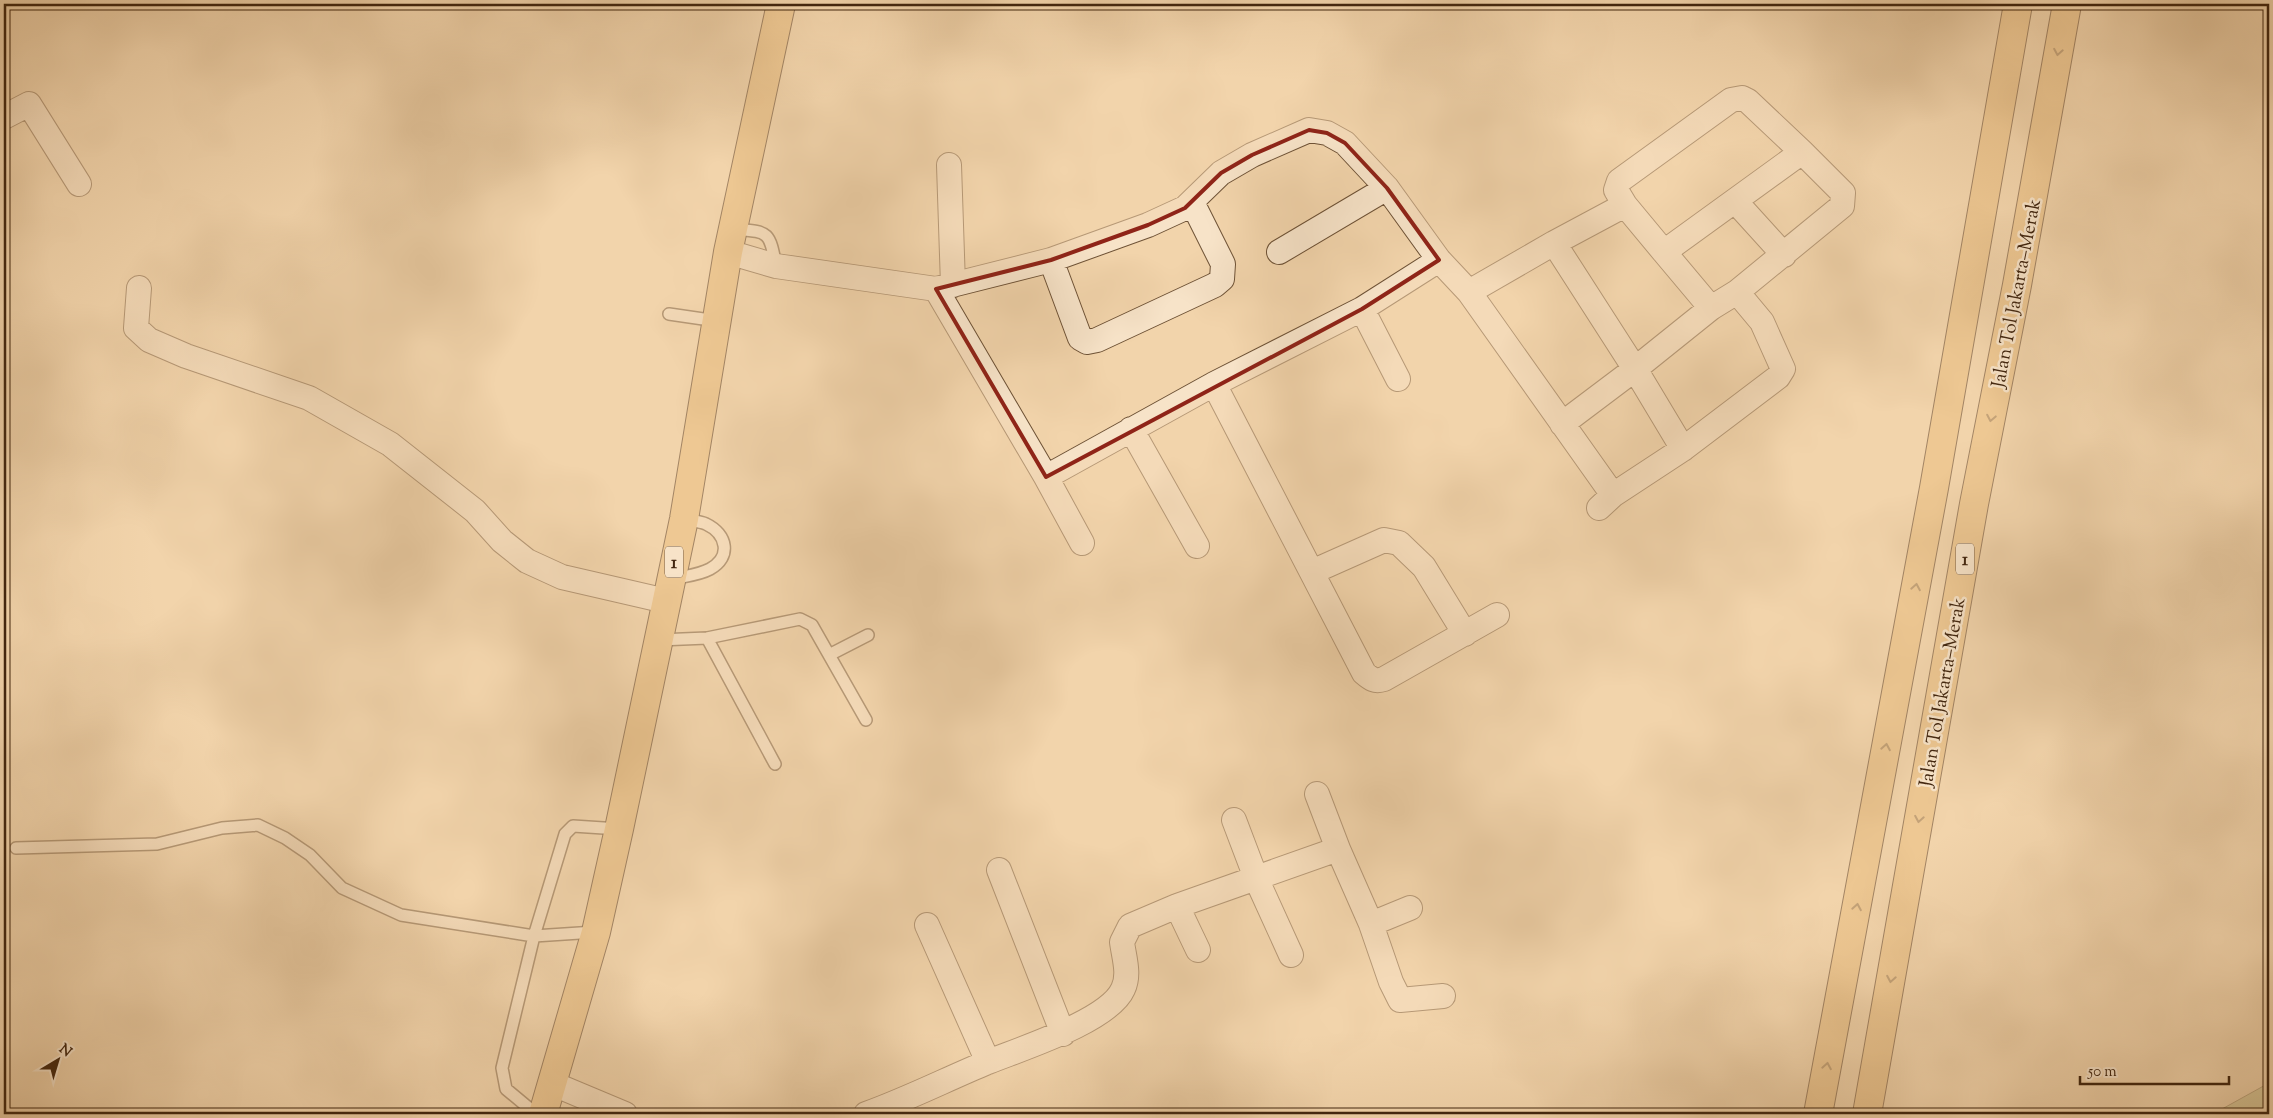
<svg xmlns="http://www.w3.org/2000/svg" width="2273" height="1118" font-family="'Sorts Mill Goudy',serif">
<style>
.green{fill:#bfbc86;stroke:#80714a}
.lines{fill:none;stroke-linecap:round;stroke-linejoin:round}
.lane-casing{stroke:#6e5236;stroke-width:14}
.street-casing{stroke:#6e5236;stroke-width:26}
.highway-casing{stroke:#42260f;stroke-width:30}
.lane{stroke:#f7e3c8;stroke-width:11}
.street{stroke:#f7e3c8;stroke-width:24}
.highway{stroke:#e9ba76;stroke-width:28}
.oneway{stroke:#8d693d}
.marked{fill:none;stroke:#8f2418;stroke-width:4;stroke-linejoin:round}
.labels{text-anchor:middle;stroke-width:5;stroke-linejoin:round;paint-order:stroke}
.shield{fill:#f7e3c8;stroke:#785f46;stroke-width:1}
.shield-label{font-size:18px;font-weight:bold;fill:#42260f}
.street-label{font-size:19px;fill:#42260f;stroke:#f7e3c8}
</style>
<rect width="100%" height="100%" fill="#f2d4ab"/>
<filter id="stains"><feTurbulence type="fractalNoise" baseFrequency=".004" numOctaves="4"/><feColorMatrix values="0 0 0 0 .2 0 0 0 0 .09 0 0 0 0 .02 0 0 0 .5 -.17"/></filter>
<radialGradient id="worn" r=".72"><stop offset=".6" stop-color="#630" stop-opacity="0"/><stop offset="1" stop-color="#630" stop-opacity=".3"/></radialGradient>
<!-- green -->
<path class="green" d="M2269 1083V1114H2213Z"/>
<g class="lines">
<!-- lane casing -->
<g class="lane-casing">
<path id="lane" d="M733 229C769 232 769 230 776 266
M669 314 717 321
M673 579C685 576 699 575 710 569 732 557 727 534 706 524 699 521 691 521 684 519
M707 638 775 764
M659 640 707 638 800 619 812 625 866 720
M829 655 868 635
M16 848 157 844 222 828 258 825 285 838 310 855 342 888 401 915 534 936 565 834 573 826 619 829
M536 1114 506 1089 502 1068 534 936 595 932"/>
</g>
<!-- street casing -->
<g class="street-casing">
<path id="street" d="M4 117 29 104 79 184
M949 165 953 285
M1735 201 1784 255
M1625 205 1616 190 1619 181 1731 100 1742 98 1748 101 1802 152
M1554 243 1625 205 1664 252
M728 252 776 266 936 289 1051 260 1148 225 1185 208 1221 173 1252 155 1309 130 1327 133 1345 143 1387 188 1439 260 1469 292 1613 495
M1279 252 1387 188
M1051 260 1080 338 1087 342 1097 340 1215 285 1222 279 1223 264 1192 202
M139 288 136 328 149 340 186 356 309 398 390 444 475 511 502 541 527 561 562 577 666 601
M936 289 1046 477 1082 543
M1469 292 1554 243 1635 369 1683 449
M1362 309 1398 379
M1214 384 1364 673C1371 679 1375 682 1384 679L1497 615
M1562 424 1635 369 1711 308 1737 292 1842 206 1843 193 1802 152 1664 252 1711 308
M1131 429 1197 546
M1046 477 1214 384 1362 309 1439 260
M1599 508 1613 495 1683 449 1778 377 1783 369 1762 322 1737 292
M1312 572 1384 540 1399 543 1424 567 1465 634
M1317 794 1338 849
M1234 820 1256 878 1291 955
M999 870 1063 1034
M1177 906 1198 950
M1371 924 1410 908
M927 925 988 1062
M551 1083 625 1114
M866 1114C908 1099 947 1079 988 1062 1020 1049 1109 1021 1123 989 1130 974 1124 958 1122 942L1130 926 1177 906 1338 849 1371 924 1391 982 1400 1000 1443 996"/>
</g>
<!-- highway casing -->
<g class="highway-casing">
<path id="highway" d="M543 1114 596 932 619 829 684 519 728 252 781 4
M1818 1114 1934 488 2018 4
M1867 1114 1974 504 2017 285 2067 4"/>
</g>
<!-- lane -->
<use href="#lane" class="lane"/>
<!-- street -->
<use href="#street" class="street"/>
<!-- highway -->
<use href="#highway" class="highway"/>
</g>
<!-- one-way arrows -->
<defs><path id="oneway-chevron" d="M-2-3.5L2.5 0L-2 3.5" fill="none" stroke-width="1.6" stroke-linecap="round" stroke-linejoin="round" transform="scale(1.25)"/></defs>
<g class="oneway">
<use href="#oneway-chevron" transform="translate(2058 52) rotate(100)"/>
<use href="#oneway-chevron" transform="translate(1991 418) rotate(101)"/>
<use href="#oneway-chevron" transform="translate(1916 587) rotate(-80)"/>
<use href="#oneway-chevron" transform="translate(1886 747) rotate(-80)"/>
<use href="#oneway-chevron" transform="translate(1919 819) rotate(100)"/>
<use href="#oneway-chevron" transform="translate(1857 907) rotate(-80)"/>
<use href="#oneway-chevron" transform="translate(1891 979) rotate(100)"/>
<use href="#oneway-chevron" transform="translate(1827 1066) rotate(-80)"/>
</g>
<!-- marked area -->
<path d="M0 0H2273V1118H0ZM1309 130 1327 133 1345 143 1387 188 1439 260 1362 309 1046 477 936 289 1051 260 1148 225 1185 208 1221 173 1252 155Z" fill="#f2d4ab" fill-opacity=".55" fill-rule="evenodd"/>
<path class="marked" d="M1309 130 1327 133 1345 143 1387 188 1439 260 1362 309 1046 477 936 289 1051 260 1148 225 1185 208 1221 173 1252 155Z"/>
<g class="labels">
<!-- shield labels -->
<g class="shield">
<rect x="1956" y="543.5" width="18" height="31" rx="4"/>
<rect x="665" y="546.5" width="18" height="31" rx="4"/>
</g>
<g class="shield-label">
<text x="1965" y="565">1</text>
<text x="674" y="568">1</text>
</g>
<!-- street labels -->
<g class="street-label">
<text transform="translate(2015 293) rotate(-79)" y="7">Jalan Tol Jakarta–Merak</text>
<text transform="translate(1941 692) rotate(-80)" y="7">Jalan Tol Jakarta–Merak</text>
</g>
</g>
<!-- margin -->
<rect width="2273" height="1118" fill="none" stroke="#f2d4ab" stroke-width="20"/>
<rect x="5" y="5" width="2263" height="1108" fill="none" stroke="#42260f" stroke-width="2.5"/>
<rect x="10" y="10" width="2253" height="1098" fill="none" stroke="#42260f"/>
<!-- north arrow -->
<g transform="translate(58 1060) rotate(38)" stroke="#f7e3c8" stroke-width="4" paint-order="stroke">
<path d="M0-4L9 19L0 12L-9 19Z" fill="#42260f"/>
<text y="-8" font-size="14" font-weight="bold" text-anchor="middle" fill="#42260f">N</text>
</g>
<!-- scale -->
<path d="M2080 1076v8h149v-8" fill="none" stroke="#42260f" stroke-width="2.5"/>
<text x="2088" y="1076" font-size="15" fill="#42260f" stroke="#f7e3c8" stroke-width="4" paint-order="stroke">50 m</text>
<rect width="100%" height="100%" filter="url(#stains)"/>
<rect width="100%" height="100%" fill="url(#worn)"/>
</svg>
